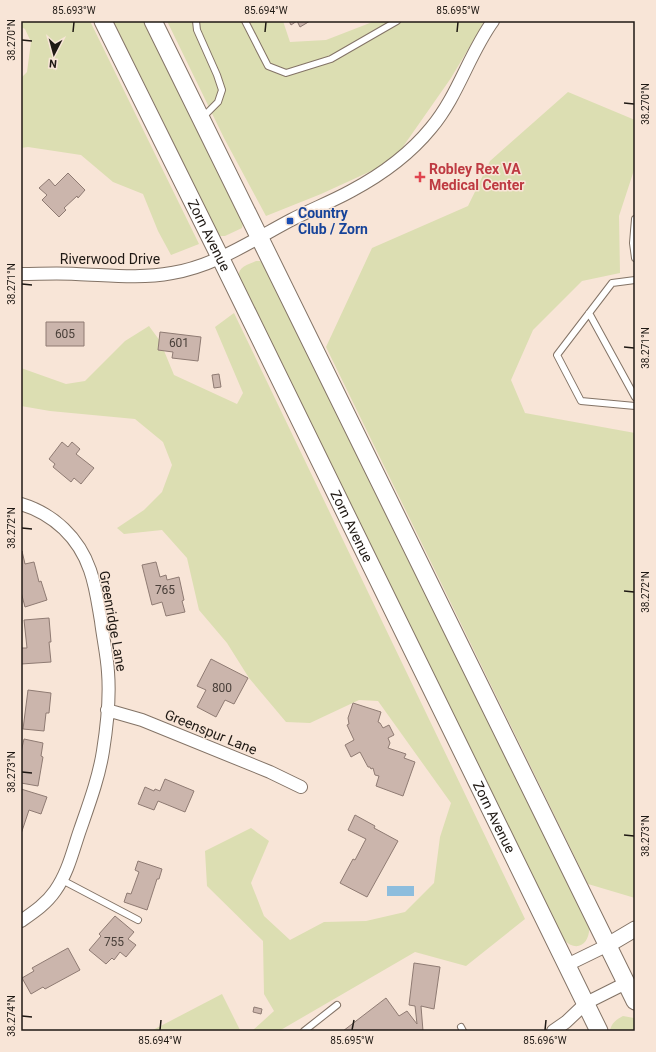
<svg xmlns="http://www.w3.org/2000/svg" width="656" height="1052" font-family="Roboto,sans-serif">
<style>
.green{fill:#dcdeb2}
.water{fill:#8dbddd}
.building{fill:#cbb5ac;stroke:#8f7b73}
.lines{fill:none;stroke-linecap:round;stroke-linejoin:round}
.service-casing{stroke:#837366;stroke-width:8}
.minor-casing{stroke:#837366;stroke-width:14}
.tertiary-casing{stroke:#837366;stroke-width:17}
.secondary-casing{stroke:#837366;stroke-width:19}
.service{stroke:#fff;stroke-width:6}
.minor{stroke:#fff;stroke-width:12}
.tertiary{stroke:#fff;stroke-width:15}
.secondary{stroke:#fff;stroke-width:17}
.ticks{fill:none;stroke:#1f1914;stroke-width:1.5}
.health-dot{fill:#e0444e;stroke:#f8e5d7;stroke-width:1.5}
.transit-dot{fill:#1a4fb4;stroke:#f8e5d7;stroke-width:1.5}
.labels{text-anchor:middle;stroke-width:3;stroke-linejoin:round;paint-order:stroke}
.number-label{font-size:12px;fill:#4a403a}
.health-label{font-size:14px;font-weight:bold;fill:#be3a42;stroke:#f8e5d7;text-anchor:start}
.transit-label{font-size:14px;font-weight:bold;fill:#164399;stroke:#f8e5d7;text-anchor:start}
.street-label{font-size:14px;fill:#1f1914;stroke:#f8e5d7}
.neatline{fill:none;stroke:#1f1914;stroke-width:1.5}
.ticks-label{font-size:10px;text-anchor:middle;fill:#1f1914}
</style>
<rect width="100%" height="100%" fill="#f8e5d7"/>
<!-- green -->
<path class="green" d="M21 21H90L199 244 171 255 158 231 143 194 113 182 81 155 28 147 21 148V78L27 72 31 42 25 29 21 27Z
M113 21H147L243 223 242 228 225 236H219L215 229 162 119Z
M167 21H283L290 42 326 40 375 21H485L451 78 393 161 321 194 266 216 224 138Z
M568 92 635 120V167L619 216 620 273 582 281 533 330 511 380 525 413 635 433V898L588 884 326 347 372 248 468 206 490 161Z
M256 261H260L265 266 589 925C591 942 578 954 564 940L512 836 238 277C239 266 247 265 256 261Z
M234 313 525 919 466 966 415 952 279 1031H252L274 1011 264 994 263 941 207 886 205 851 251 828 269 841 251 883 264 916 290 940 324 922 366 921 405 912 434 883 440 837 451 803 378 701 359 700 310 723 286 722 249 678 227 643 199 610 187 558 162 530 124 534 117 528 144 510 162 492 172 465 163 442 135 419 50 411 21 406V368L66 384 85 381 125 341 149 326 160 341 174 375 237 404 243 393 215 327Z
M222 994 240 1030 237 1031H151Z
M623 1016 634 1018 635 1021V1031H610C611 1023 617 1019 623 1016Z"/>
<!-- water -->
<path class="water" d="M387 886H414V896H387Z"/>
<!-- building -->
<path class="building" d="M289 21H310L300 27 297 21 291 25Z
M68 173 85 190 78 198 77 196 64 208 66 210 59 217 42 200 47 195 39 188 49 179 55 186Z
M46 322H84V346H46Z
M160 332 201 337 198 361 172 358 173 352 158 350Z
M219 374 221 387 214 388 212 375Z
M62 442 68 447 72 442 80 449 76 454 94 468 81 484 74 478 71 482 53 467 55 464 49 459Z
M22 551 25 564 34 562 39 582 41 581 47 600 25 607 21 592Z
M156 562 160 577 166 575 167 580 179 577 184 600 182 601 185 612 166 616 162 602 152 605 142 565Z
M49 618 51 642H49L51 662 21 664V648H27L24 620Z
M211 659 248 678 234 704 225 700 216 717 197 707 206 690 197 686Z
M28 690 51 693 49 713H46L44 731 23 729Z
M353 703 381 712 378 722 380 723 383 728 389 725 394 735 388 738 390 743 388 748 406 754 404 758 415 762 403 796 376 786 379 776 375 775 373 768 371 769 370 767H368L360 752 351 757 345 745 354 740 347 725 349 724 348 718Z
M24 739 43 743 41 756 43 757 38 786 21 783V752Z
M165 779 194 791 185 812 158 801 154 810 138 804 145 787 154 791 155 789 160 791Z
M21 789 47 797 41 814 29 810 21 834Z
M355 815 375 826 374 828 398 841 367 897 340 883 353 859 355 860 366 839 348 830Z
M138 861 162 869 159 879H157L147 910 124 902 127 893 131 894 139 872 135 870Z
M115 916 134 932 128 939 136 945 126 957 120 952 114 960 112 958 106 964 89 950 101 936 99 934Z
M68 948 80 970 45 989 43 987 31 994 22 978 34 971 32 968Z
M414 963 440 967 434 1009 421 1006 423 1031H343L386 998 399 1016 407 1011 417 1024 415 1006 409 1005Z
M254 1007 262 1009 261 1014 253 1012Z"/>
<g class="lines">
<!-- service casing -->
<g class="service-casing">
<path id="service" d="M196 21 197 30 217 75 222 90 218 102 202 118
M245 21 268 66 286 73 331 59 397 21
M635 219 633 243 635 258
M635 280 612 283 557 355 581 401 635 406
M589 313 635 397
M62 880 138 920
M461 1027 463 1031
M304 1031 337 1005"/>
</g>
<!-- minor casing -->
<g class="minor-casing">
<path id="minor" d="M21 274C39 274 57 273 76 274 108 275 140 279 172 273 215 266 253 240 291 220 310 210 331 202 351 191 381 175 409 155 431 128 458 96 469 54 493 21
M21 504C54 514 79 538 90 570 96 587 98 604 101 621 103 638 107 655 108 672 110 697 107 726 103 751 99 777 89 804 80 830 73 850 68 873 55 891 46 904 34 912 21 921
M107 710 142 720 270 772 301 787
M567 965 608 945
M553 1031 566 1022 586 1003 626 983"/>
</g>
<!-- tertiary casing -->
<g class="tertiary-casing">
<path id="tertiary" d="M608 945 635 929"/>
</g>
<!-- secondary casing -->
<g class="secondary-casing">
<g id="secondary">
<path id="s1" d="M103 21 220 257 599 1031"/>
<path d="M153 21 635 1001"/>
</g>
</g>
<!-- service -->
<use href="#service" class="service"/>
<!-- minor -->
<use href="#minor" class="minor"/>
<!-- tertiary -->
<use href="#tertiary" class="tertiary"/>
<!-- secondary -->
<use href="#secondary" class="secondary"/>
</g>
<!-- ticks -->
<path class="ticks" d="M73 32 74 22M265 32 266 22M457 32 458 22M22 40 32 41M624 103 634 104M22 284 32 285M624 347 634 348M22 528 32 529M624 591 634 592M22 772 32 773M624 835 634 836M22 1016 32 1017M160 1030 161 1020M352 1030 354 1020M545 1030 546 1020"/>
<!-- markers -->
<path class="health-dot" d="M418 171h4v4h4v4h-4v4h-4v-4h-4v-4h4z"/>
<rect class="transit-dot" x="286" y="217" width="8" height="8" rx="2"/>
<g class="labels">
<!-- number labels -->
<g class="number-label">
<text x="65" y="338">605</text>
<text x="179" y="347">601</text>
<text x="165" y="594">765</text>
<text x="222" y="692">800</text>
<text x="114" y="946">755</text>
</g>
<!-- health labels -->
<g class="health-label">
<text x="429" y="174">Robley Rex VA<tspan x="429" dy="16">Medical Center</tspan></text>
</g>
<!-- transit labels -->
<g class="transit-label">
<text x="298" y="218">Country<tspan x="298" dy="16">Club / Zorn</tspan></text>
</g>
<!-- street labels -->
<g class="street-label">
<text dy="5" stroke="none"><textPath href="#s1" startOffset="239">Zorn Avenue</textPath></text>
<text x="110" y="264">Riverwood Drive</text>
<text dy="5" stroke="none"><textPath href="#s1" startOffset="563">Zorn Avenue</textPath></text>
<text transform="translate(113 621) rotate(80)" y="5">Greenridge Lane</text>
<text transform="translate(211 732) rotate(22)" y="5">Greenspur Lane</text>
<text dy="5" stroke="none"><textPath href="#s1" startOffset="887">Zorn Avenue</textPath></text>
</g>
</g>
<!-- border -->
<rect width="656" height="1052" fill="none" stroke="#f8e5d7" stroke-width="44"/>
<!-- north arrow -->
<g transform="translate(54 54) rotate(186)" stroke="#f8e5d7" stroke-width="3" paint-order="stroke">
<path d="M0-3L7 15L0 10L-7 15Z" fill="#1f1914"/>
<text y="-6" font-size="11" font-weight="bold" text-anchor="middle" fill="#1f1914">N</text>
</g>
<rect x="22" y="22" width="612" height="1008" class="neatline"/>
<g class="ticks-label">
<text x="74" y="14">85.693°W</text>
<text x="266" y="14">85.694°W</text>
<text x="458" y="14">85.695°W</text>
<text transform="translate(11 40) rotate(-90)" y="4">38.270°N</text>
<text transform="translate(645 104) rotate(-90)" y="4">38.270°N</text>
<text transform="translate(11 284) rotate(-90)" y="4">38.271°N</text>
<text transform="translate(645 348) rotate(-90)" y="4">38.271°N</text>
<text transform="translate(11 528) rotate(-90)" y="4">38.272°N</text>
<text transform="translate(645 592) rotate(-90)" y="4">38.272°N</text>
<text transform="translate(11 772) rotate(-90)" y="4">38.273°N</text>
<text transform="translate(645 836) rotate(-90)" y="4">38.273°N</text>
<text transform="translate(11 1016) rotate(-90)" y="4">38.274°N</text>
<text x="160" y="1044">85.694°W</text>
<text x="352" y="1044">85.695°W</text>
<text x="545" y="1044">85.696°W</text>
</g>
</svg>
